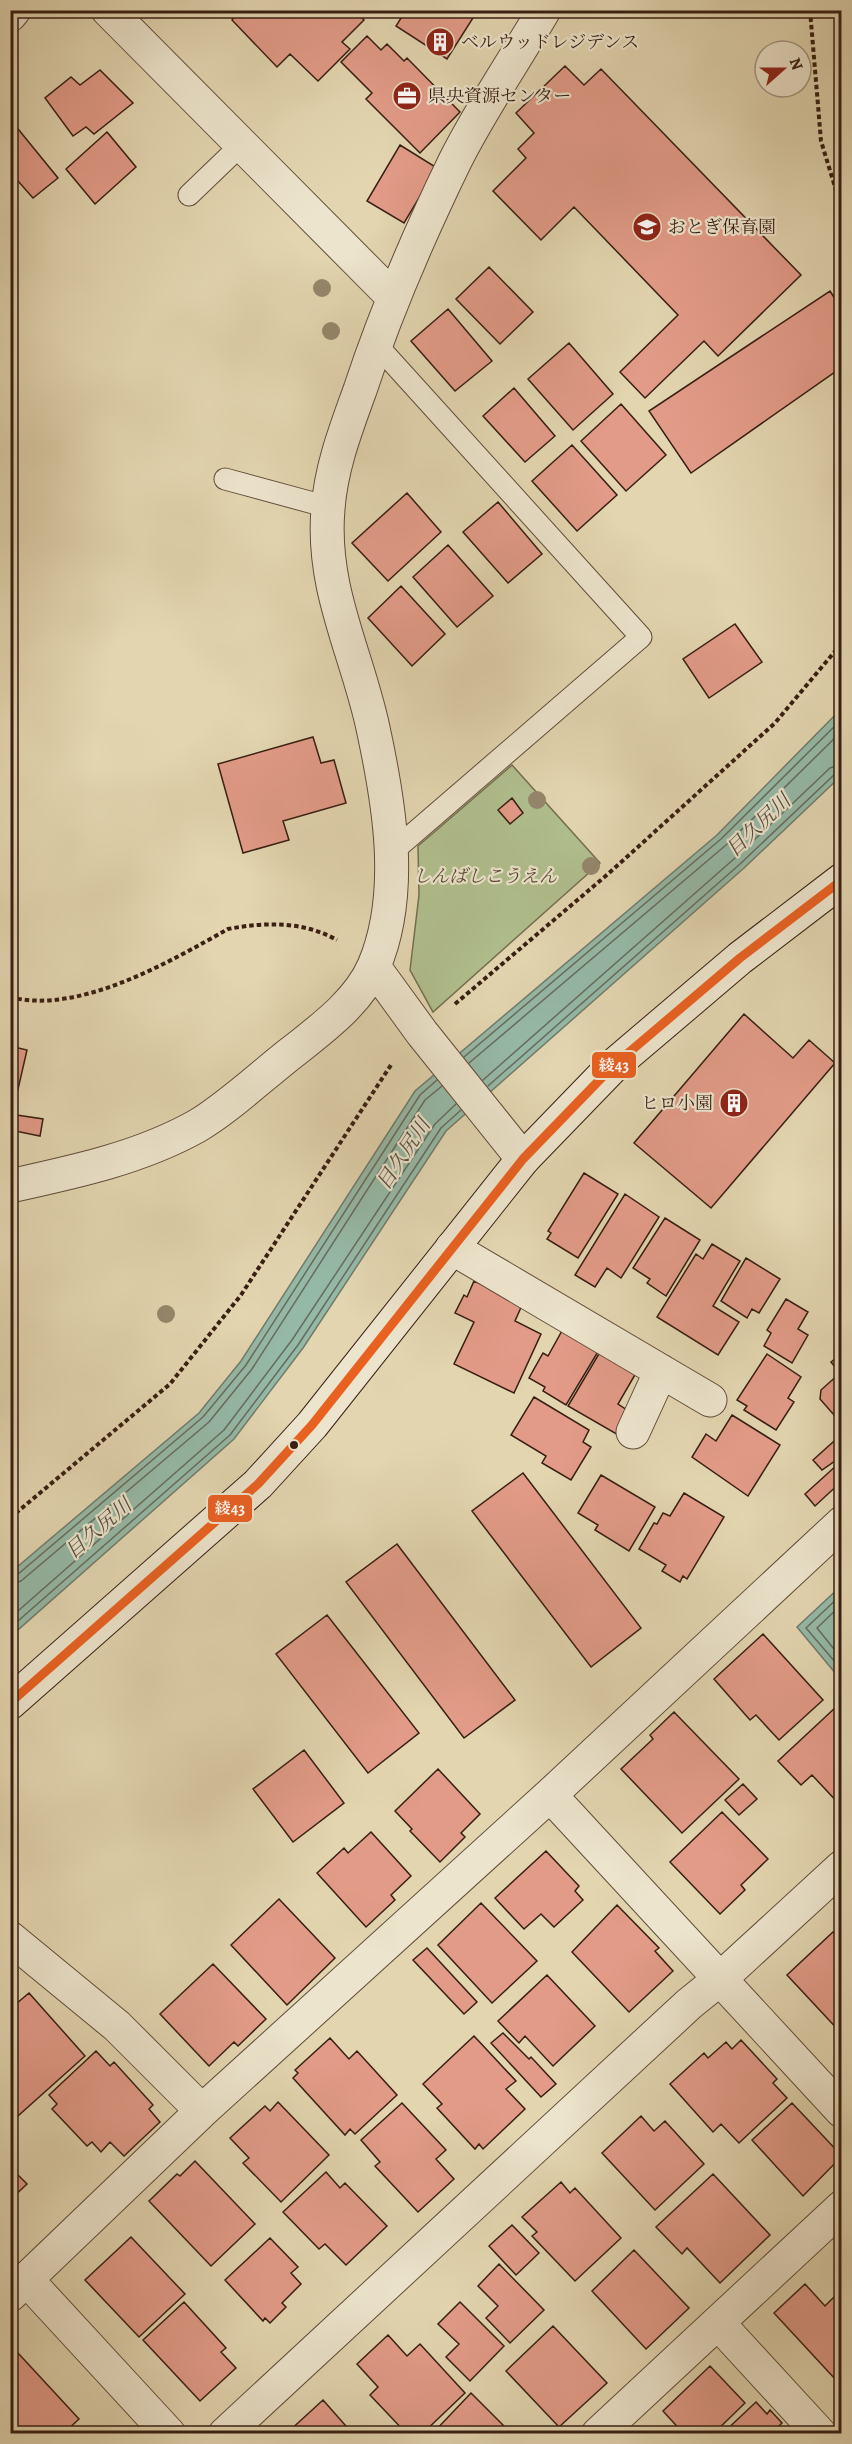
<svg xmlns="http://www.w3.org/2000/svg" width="852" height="2444" font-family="Alegreya,'Noto Serif JP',serif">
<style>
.green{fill:#b0be8d;stroke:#746e50;stroke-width:1.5}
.water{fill:#95b9a7;stroke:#707b6c;stroke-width:1.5}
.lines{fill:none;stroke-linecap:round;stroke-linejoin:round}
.shore{stroke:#666c5d;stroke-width:1.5}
.building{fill:#e29b88;stroke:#381e13;stroke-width:1.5}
.lane-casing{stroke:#624c3a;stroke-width:23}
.street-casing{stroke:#624c3a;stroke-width:35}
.secondary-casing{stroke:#381e13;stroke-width:35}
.path{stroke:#381e13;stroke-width:4;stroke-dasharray:4.5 3;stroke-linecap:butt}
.lane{stroke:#ece4cc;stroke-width:21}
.street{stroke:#ece4cc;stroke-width:33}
.secondary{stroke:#ece4cc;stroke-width:33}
.bus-1-casing{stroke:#ece4cc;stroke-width:14}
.bus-1{stroke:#e96121;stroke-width:9}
.tree{fill:#95866b}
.bus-dot{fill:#381e13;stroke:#ece4cc;stroke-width:2}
.labels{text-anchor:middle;stroke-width:4.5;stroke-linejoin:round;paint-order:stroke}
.poi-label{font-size:18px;fill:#381e13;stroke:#ece4cc;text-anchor:start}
.park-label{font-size:18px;font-style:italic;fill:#564632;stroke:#ece4cc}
.water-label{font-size:20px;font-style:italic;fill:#544c3f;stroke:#ece4cc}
.line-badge{stroke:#ece4cc;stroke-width:2}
.badge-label{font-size:16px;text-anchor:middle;font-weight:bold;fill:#fff}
</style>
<rect width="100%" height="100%" fill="#e2d5b0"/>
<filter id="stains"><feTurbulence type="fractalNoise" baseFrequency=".00333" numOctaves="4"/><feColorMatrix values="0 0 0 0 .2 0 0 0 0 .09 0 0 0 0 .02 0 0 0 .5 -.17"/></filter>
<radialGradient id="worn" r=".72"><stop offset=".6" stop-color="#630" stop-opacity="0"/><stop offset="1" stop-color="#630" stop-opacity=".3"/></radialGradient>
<!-- green -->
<path class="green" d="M512 765 600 863 433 1012 410 970 419 895 418 846Z"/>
<!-- water -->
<path class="water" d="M841 709V776L744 868 446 1131 303 1348 234 1439 11 1636 10 1573 199 1413 241 1361 415 1091 717 835Z
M841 1586V1680L797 1627Z"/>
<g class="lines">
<!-- shore -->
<path class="shore" d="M464 1057 721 839 842 719
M469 1063 726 845 842 731
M483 1080 735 858 830 768 842 764
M488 1086 740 864 835 774 842 772
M10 1577 17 1575 203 1417 246 1365 420 1095 437 1080
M10 1584 21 1581 209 1422 252 1369 425 1100 442 1086
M842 1594 806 1628 842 1670
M842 1604 817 1628 842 1659
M10 1618 224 1430 292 1340 435 1124 456 1104
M10 1628 230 1435 298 1345 441 1128 461 1110"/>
</g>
<!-- building -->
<path class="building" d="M239 10H355L364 20 342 42 350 49 318 81 290 54 277 67 232 20Z
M406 10H478L447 59 396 26Z
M367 36 381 50 387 44 404 61 407 58 460 112 420 153 366 99 372 93 341 62Z
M565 66 584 85 601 69 801 275 718 356 704 341 645 398 620 372 678 315 574 207 541 240 493 191 526 158 518 149 534 133 516 113Z
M100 70 133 103 94 134 86 127 73 136 45 98 71 77 80 85Z
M14 124 58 178 33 198 10 172V127Z
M107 132 136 167 95 204 66 169Z
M400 145 437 168 404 223 367 201Z
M489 267 533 312 500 344 456 299Z
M830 291 842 310V367L691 473 649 411Z
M448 309 492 361 455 391 411 341Z
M569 343 613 394 573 430 528 379Z
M514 388 555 436 525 462 483 416Z
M621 404 666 455 626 491 581 441Z
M572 445 617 495 577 531 532 481Z
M407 493 441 532 388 581 352 543Z
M498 502 542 554 508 583 463 532Z
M448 545 493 596 457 627 413 577Z
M401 586 445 634 412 666 368 618Z
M735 624 762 662 709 698 683 659Z
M313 737 321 763 334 760 346 803 283 821 289 840 243 853 218 764Z
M512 798 523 813 510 824 498 810Z
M744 1014 793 1058 809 1040 835 1063 711 1208 634 1143Z
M10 1046 27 1050 16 1098 10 1097Z
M10 1114 43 1119 40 1136 10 1130Z
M584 1173 618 1194 578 1258 547 1239 551 1233 548 1231Z
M625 1194 659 1217 621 1278 607 1268 595 1287 575 1275Z
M665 1218 700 1240 666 1296 647 1283 650 1279 633 1268Z
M712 1244 740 1261 713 1306 739 1322 718 1355 657 1317 696 1254 703 1259Z
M746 1258 780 1279 759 1313 752 1309 747 1318 721 1301Z
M474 1281 523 1303 515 1321 541 1334 514 1393 454 1364 474 1322 455 1313 464 1295 467 1297Z
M786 1299 808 1312 798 1329 808 1335 792 1363 764 1346 771 1333 767 1330Z
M563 1329 599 1350 566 1405 543 1391 545 1387 529 1378 543 1353 548 1356Z
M600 1352 636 1373 618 1404 633 1414 620 1436 568 1406Z
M842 1353V1424L820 1399 821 1390 840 1373 831 1362Z
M767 1354 801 1377 788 1398 794 1402 776 1430 744 1410 747 1406 737 1400Z
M534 1397 589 1430 583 1442 591 1447 571 1480 542 1463 546 1456 511 1435Z
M732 1415 780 1445 748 1496 692 1457 706 1434 716 1441Z
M842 1434V1456L822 1470 813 1460Z
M838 1464 842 1469V1481L815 1506 805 1494Z
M523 1473 641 1628 591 1667 472 1511Z
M601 1475 655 1507 629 1551 595 1530 598 1525 578 1513Z
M684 1493 724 1517 687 1579 683 1576 680 1582 662 1571 666 1565 639 1549 654 1523 657 1524 663 1513 670 1516Z
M397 1544 515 1700 464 1738 346 1582Z
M327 1615 419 1733 368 1773 276 1654Z
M763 1634 823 1700 779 1740 756 1715 750 1720 714 1679Z
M836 1707 842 1713V1807L812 1775 801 1785 778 1761Z
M674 1712 739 1779 682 1833 621 1769 653 1739 650 1735Z
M304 1750 344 1803 293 1842 253 1789Z
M438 1769 480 1814 461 1833 465 1837 440 1862 410 1831 412 1829 395 1811Z
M743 1784 757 1799 739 1815 725 1800Z
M722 1812 768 1859 741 1885 745 1890 720 1914 670 1862Z
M371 1832 411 1876 391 1895 395 1900 366 1927 317 1873 344 1848 348 1853Z
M546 1851 579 1886 575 1891 583 1900 554 1927 541 1914 524 1929 495 1898Z
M279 1899 335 1958 287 2005 231 1945Z
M481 1903 537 1961 492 2003 438 1945Z
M617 1905 659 1948 655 1951 673 1971 629 2012 572 1952Z
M833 1932 842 1939V2034L787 1975Z
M427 1948 477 2002 464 2014 413 1960Z
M213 1964 266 2019 238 2046 234 2042 209 2066 160 2014Z
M547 1975 595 2026 553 2066 525 2036 519 2043 498 2021Z
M29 1993 85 2056 10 2123V2009Z
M503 2033 529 2059 531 2057 556 2084 541 2097 491 2043Z
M474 2036 516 2081 506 2089 525 2109 483 2149 479 2144 475 2149 437 2108 442 2104 423 2084Z
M330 2038 349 2059 357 2051 397 2095 355 2134 350 2129 345 2135 293 2078 298 2073 295 2070Z
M741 2040 777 2079 773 2083 787 2098 739 2143 721 2124 713 2132 670 2084 704 2053 708 2058 726 2042 732 2049Z
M96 2051 110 2066 114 2062 153 2105 149 2109 160 2122 124 2156 110 2142 101 2152 92 2142 87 2146 52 2109 57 2104 49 2095Z
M278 2102 329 2155 281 2202 243 2163 249 2158 230 2138 265 2106 270 2111Z
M402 2103 446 2150 436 2159 454 2179 418 2212 375 2166 380 2162 361 2140Z
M792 2103 842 2156 803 2196 752 2140Z
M641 2116 654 2131 665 2121 704 2164 655 2210 602 2153Z
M195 2161 255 2224 211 2266 149 2201 177 2174 180 2176Z
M10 2167 27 2184 10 2200Z
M326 2172 340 2188 345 2183 387 2226 346 2265 325 2244 319 2249 283 2212Z
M713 2174 770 2235 720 2283 687 2248 682 2254 656 2227Z
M561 2182 570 2193 575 2188 621 2238 575 2281 532 2236 537 2232 522 2217Z
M512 2225 539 2253 516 2275 489 2246Z
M131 2237 185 2294 139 2337 85 2280Z
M270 2238 298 2267 291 2273 301 2284 282 2303 286 2307 270 2323 265 2318 263 2321 225 2280Z
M634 2250 689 2308 646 2349 592 2291Z
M499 2264 544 2310 510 2343 486 2318 498 2306 478 2286Z
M805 2284 825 2306 837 2294 842 2298V2375L836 2380 774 2313Z
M184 2302 226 2348 221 2352 236 2368 200 2401 143 2340Z
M460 2302 504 2346 470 2381 446 2357 459 2344 438 2324Z
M553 2326 607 2383 559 2427 506 2371Z
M388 2335 407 2356 420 2344 465 2393 422 2434H407L370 2395 378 2387 357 2364Z
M18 2353 79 2419 63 2434H21L10 2422V2359Z
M710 2366 745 2403 713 2434H684L663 2411Z
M471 2393 512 2434H432Z
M323 2400 353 2434H288L287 2433Z
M756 2402 767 2414 770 2410 782 2423 771 2434H722Z"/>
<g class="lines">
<!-- lane casing -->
<g class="lane-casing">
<path id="lane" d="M189 195 241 145
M375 343 641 637 392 852
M225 479 328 507"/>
</g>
<!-- street casing -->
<g class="street-casing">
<path id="street" d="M108 10 393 297
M10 15 14 10
M374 967 422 1033 523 1159
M10 1186C74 1172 140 1158 197 1126 228 1108 266 1072 295 1050 324 1027 359 1001 374 966 405 893 389 802 373 728 357 653 321 589 328 509 331 467 346 429 360 390 386 311 419 235 455 161 481 109 515 60 544 10
M452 1248 710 1400
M633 1432 661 1371
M550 1795 842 2111
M10 1938 117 2026 202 2111
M27 2280 169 2434
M10 2295 202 2111 550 1795 842 1523
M718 2323 820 2434
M225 2434 689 2004 720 1979 842 1867
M598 2434 842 2207"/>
</g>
<!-- secondary casing -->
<g class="secondary-casing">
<path id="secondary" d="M10 1703 258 1484 312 1425 523 1159 613 1066 740 958 842 880"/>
</g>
<!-- path -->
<path class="path" d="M810 10 821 141 842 210
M10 997C79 1015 169 962 228 929 265 922 303 921 337 940
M455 1004 608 874 775 723 842 643
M10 1518 170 1384 241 1295 391 1065"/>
<!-- lane -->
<use href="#lane" class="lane"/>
<!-- street -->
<use href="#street" class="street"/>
<!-- secondary -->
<use href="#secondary" class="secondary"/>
<!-- bus-1 casing -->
<g class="bus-1-casing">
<path id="bus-1" d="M10 1703 258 1484 312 1425 523 1159 613 1066 740 958 842 880"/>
</g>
<!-- bus-1 -->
<use href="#bus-1" class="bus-1"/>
</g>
<!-- trees -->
<g class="tree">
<circle cx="322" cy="288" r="9"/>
<circle cx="331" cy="331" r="9"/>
<circle cx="537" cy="800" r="9"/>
<circle cx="591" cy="866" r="9"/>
<circle cx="166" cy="1314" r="9"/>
</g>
<!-- icons -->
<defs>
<g id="building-disc" transform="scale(1.5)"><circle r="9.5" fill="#8f2418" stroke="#ece4cc"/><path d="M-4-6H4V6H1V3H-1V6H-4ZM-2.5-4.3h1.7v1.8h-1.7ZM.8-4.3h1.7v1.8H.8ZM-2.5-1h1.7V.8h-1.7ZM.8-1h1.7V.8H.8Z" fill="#fff"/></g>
<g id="office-disc" transform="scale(1.5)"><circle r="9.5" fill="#8f2418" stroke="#ece4cc"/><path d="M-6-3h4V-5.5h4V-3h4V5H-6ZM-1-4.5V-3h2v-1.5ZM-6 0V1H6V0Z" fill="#fff"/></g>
<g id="school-disc" transform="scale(1.5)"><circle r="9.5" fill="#8f2418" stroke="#ece4cc"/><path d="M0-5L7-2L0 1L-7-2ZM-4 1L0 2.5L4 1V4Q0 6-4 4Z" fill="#fff"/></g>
</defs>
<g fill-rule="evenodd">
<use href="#building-disc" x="440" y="42"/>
<use href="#office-disc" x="407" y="96"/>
<use href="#school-disc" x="647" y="227"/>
<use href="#building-disc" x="734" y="1103"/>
</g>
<!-- markers -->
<circle class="bus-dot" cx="294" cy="1445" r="5"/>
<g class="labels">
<!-- poi labels -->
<g class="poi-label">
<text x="461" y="48">ベルウッドレジデンス</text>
<text x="428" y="102">県央資源センター</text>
<text x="668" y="233">おとぎ保育園</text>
<text x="713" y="1109" text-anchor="end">ヒロ小園</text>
</g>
<!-- park labels -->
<g class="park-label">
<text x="485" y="882">しんばしこうえん</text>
</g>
<!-- water labels -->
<g class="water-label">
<text transform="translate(758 825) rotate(-44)" y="7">目久尻川</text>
<text transform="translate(403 1154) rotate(-57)" y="7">目久尻川</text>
<text transform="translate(98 1528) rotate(-41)" y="7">目久尻川</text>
</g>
</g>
<g class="line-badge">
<rect x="591" y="1051" width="46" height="28" rx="6" fill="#e96121"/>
<rect x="207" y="1494" width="46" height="29" rx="6" fill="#e96121"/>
</g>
<g class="badge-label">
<text x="614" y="1071">綾43</text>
<text x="230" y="1514">綾43</text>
</g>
<!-- margin -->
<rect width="852" height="2444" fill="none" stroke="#e2d5b0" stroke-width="36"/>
<rect x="12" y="12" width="828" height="2420" fill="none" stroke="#381e13" stroke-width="3"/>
<rect x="18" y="18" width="816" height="2408" fill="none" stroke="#381e13" stroke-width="1.5"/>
<!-- north arrow -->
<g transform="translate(783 69) rotate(69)"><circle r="28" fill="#ece4cc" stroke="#a49582" stroke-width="1.5"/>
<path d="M0-4.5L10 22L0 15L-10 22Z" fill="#8f2418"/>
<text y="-9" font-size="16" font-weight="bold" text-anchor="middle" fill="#381e13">N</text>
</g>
<rect width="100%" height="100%" filter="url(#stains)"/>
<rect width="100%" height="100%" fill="url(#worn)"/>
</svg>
